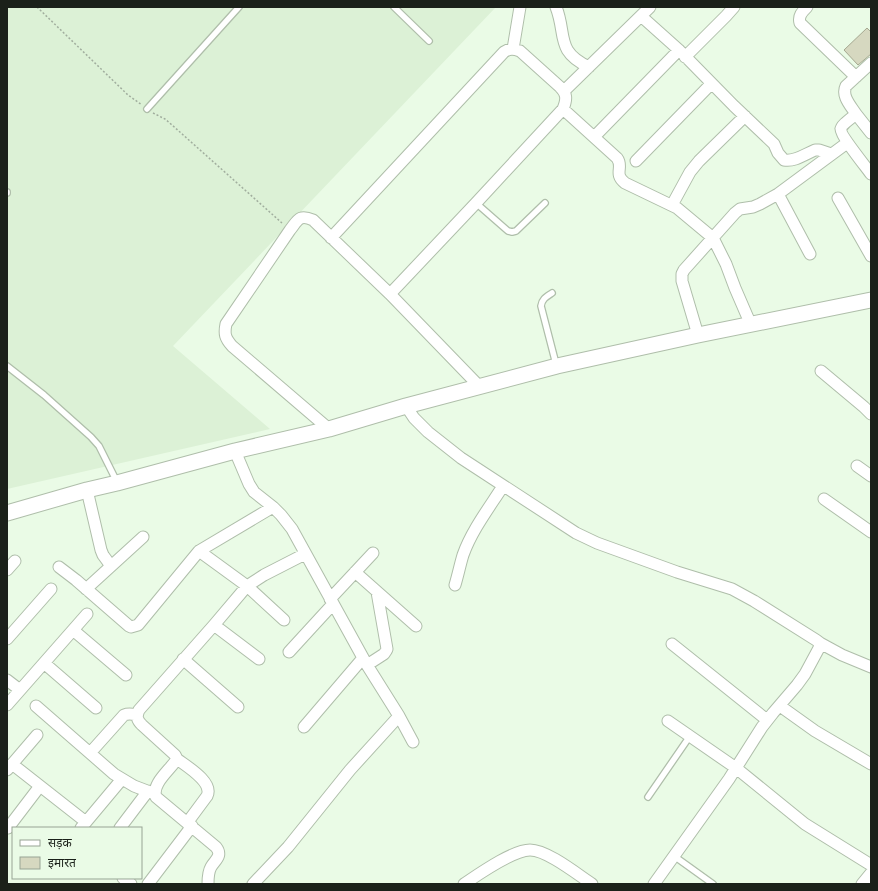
<svg xmlns="http://www.w3.org/2000/svg" width="878" height="891" font-family="'PT Sans','Noto Sans Devanagari',sans-serif">
<style>
.built{fill:#dcf1d6}
.building{fill:#d6d8c0;stroke:#a6a891}
.lines{fill:none;stroke-linecap:round;stroke-linejoin:round}
.lane-casing{stroke:#afbeaa;stroke-width:8}
.street-casing{stroke:#afbeaa;stroke-width:13}
.secondary-casing{stroke:#afbeaa;stroke-width:17}
.path{stroke:#a1ae9e;stroke-width:1.5;stroke-dasharray:2 2;stroke-linecap:butt}
.lane{stroke:#fff;stroke-width:5.5}
.street{stroke:#fff;stroke-width:11}
.secondary{stroke:#fff;stroke-width:15}
</style>
<rect width="100%" height="100%" fill="#eafbe6"/>
<!-- built -->
<path class="built" d="M7 7H496L173 346 270 429 7 489Z"/>
<!-- building -->
<path class="building" d="M867 28 871 32V54L858 65 844 50Z"/>
<g class="lines">
<!-- lane casing -->
<g class="lane-casing">
<path id="lane" d="M394 7 429 41
M147 109 239 7
M7 192V193
M476 203 508 231 512 232 516 231 545 203
M552 293C546 297 542 299 541 306L556 364
M7 366 44 395 91 437 99 446 117 482
M648 797 690 736
M674 856 713 884"/>
</g>
<!-- street casing -->
<g class="street-casing">
<path id="street" d="M556 7C567 35 555 51 589 67
M807 7C802 12 798 16 800 23L856 77
M641 16 679 50 734 106 774 144 778 153 784 160C795 162 805 154 815 150H819L831 154
M513 49 520 7
M685 57 726 16 734 7
M871 63 846 86C841 96 851 106 856 114 853 117 841 125 841 129 840 135 866 167 871 174
M564 91 650 7
M563 109 617 158C624 167 613 174 625 183L677 208 713 238 726 264 735 288 751 325
M856 114 871 133
M594 137 679 50
M636 161 711 84
M778 194 810 254
M838 198 871 256
M672 205 690 172 699 161 745 116
M331 238 504 52C510 48 514 49 520 51L560 87C567 94 567 99 563 109L476 203 390 294
M698 335 682 281V274L684 270 735 213 740 209 753 207 760 204 778 194 847 143
M821 371 864 407 871 414
M406 406 414 418 428 432 461 458 576 533 597 543 677 572 732 589 754 601 816 640 820 643 819 648 805 674 797 685 773 713 762 727 729 779 654 884
M329 429 232 346C225 338 224 334 226 324L290 230C298 220 299 214 313 220L390 294 480 387
M235 451 249 484 254 492 273 507 281 515 292 529 367 665 399 716 413 742
M857 466 871 476
M87 490 101 550 103 555 111 566
M824 499 871 532
M199 551 247 586 284 620
M59 567 76 580 129 626 131 627 138 625 199 551 273 507
M7 570 15 561
M355 572 416 626
M455 585C458 575 460 565 463 555 472 530 489 508 503 486
M86 589 143 537
M330 599 373 553
M214 625 259 659
M73 630 126 675
M7 639 51 589
M820 643 842 655 871 667
M672 644 767 720
M289 652 333 604
M183 659 238 707
M44 663 96 708
M367 665 384 654 386 651 387 649 377 592
M7 680 20 690
M7 705 87 614
M36 706 114 774 134 786 155 794
M780 706 815 731 871 764
M668 721 736 768 805 824 871 865
M304 727 363 658
M90 753 124 715C129 713 132 714 137 715
M177 759C186 766 214 782 207 796L187 823
M12 764 86 822
M7 770 37 735
M8 828 40 786
M81 828 122 779
M120 828 148 791
M123 878 131 884
M148 884 192 826
M208 884C208 878 208 872 211 867 215 860 223 856 216 847L156 797C151 784 170 770 177 759L175 755 142 725C137 720 136 717 139 710L214 625 247 586 264 575 305 554
M253 884 288 847 350 770 399 716
M464 884C479 874 513 850 530 850 547 850 577 874 592 884
M862 884 871 873"/>
</g>
<!-- secondary casing -->
<g class="secondary-casing">
<path id="secondary" d="M7 513 87 490 117 483 235 451 329 429 406 406 557 366 698 335 871 300"/>
</g>
<!-- path -->
<path class="path" d="M37 7 128 95 142 105
M153 113 165 119 172 125 282 223"/>
<!-- lane -->
<use href="#lane" class="lane"/>
<!-- street -->
<use href="#street" class="street"/>
<!-- secondary -->
<use href="#secondary" class="secondary"/>
</g>
<!-- border -->
<rect width="878" height="891" fill="none" stroke="#1b211a" stroke-width="16"/>
<!-- legend -->
<rect x="12" y="827" width="130" height="52" fill="#eafbe6" stroke="#97a494"/>
<rect x="20" y="840" width="20" height="6" fill="#ffffff" stroke="#97a494"/>
<text x="48" y="847" font-size="12" fill="#1b211a">सड़क</text>
<rect x="20" y="857" width="20" height="12" fill="#d6d8c0" stroke="#97a494"/>
<text x="48" y="867" font-size="12" fill="#1b211a">इमारत</text>
</svg>
